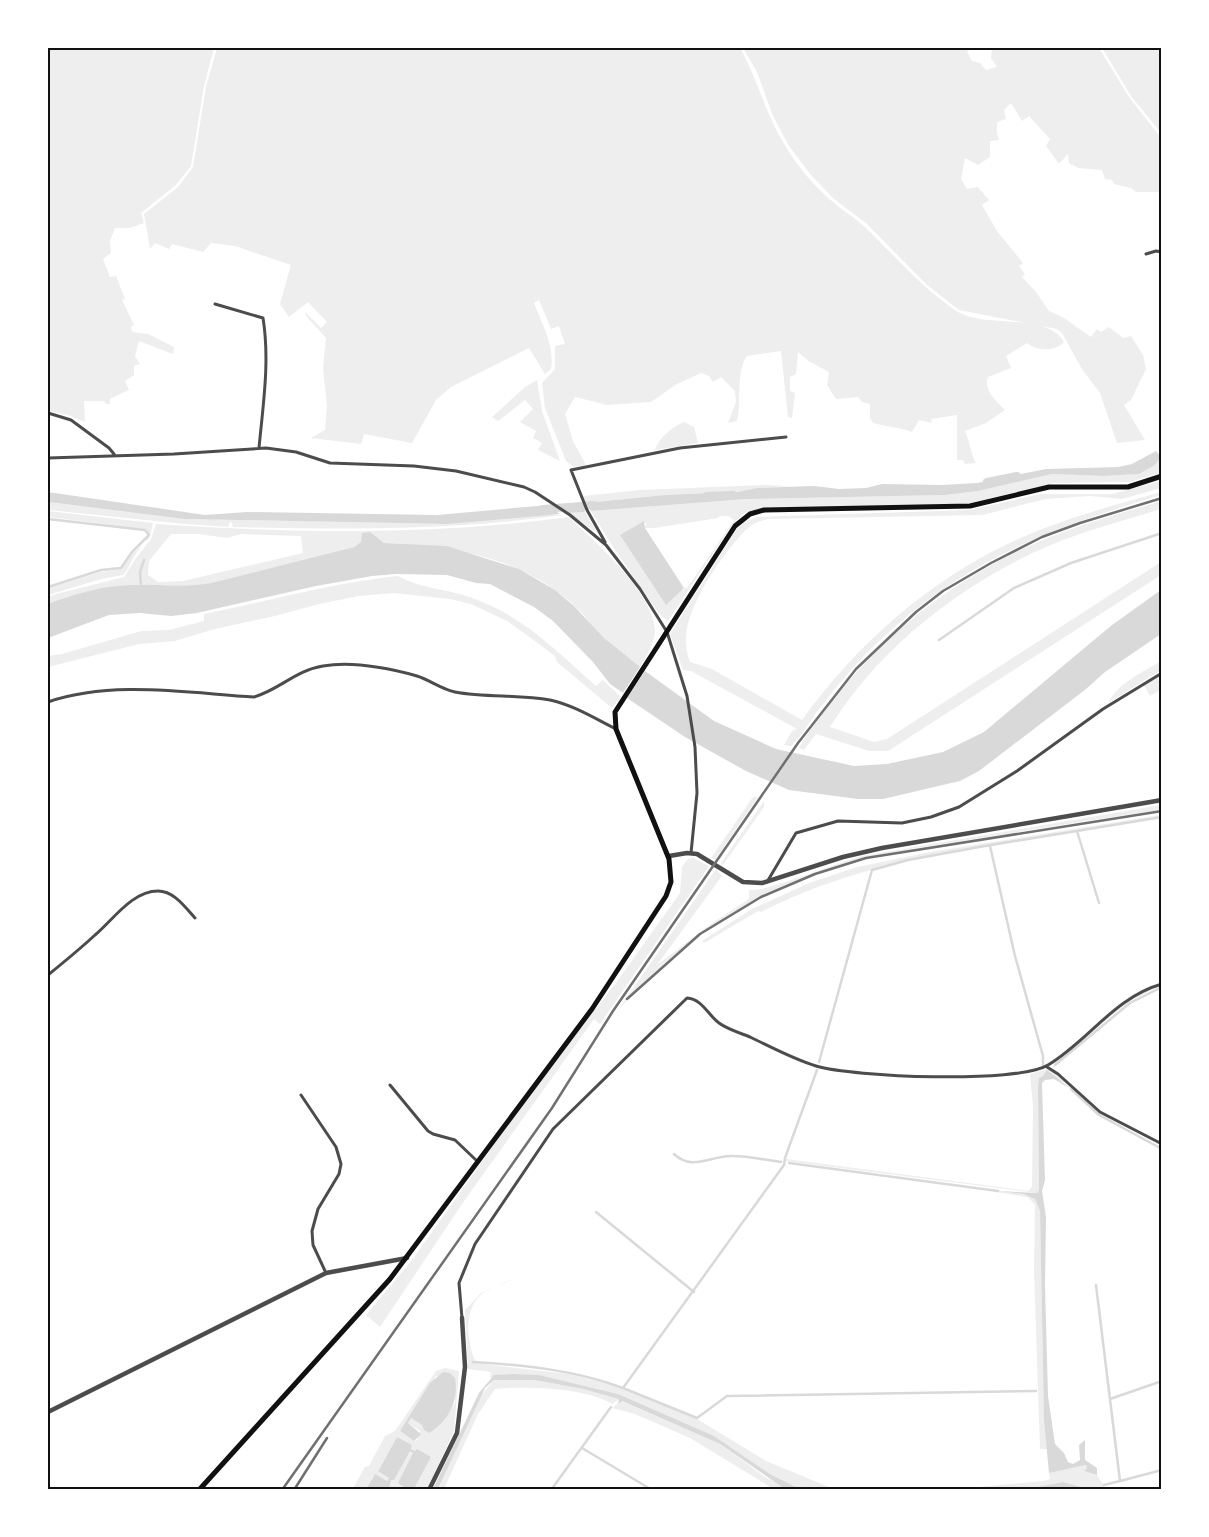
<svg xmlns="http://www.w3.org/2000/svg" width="1209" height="1537" font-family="Ubuntu,sans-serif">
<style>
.green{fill:#eee;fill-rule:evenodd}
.water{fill:#d9d9d9}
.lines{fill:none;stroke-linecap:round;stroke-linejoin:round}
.stream{stroke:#d9d9d9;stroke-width:2.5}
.canal{stroke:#d9d9d9;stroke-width:8}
.minor{stroke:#4c4c4c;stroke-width:3}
.tertiary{stroke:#4c4c4c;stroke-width:4.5}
.primary{stroke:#111;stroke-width:5}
.rail{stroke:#707070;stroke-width:2.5}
.neatline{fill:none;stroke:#111;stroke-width:2}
</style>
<rect width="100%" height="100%" fill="#fff"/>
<!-- green -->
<path class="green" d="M48 48H214L204 86 191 166 176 185 141 213 144 223 130 228H115L110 241 111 253 103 259 110 277 116 276 125 299 122 300 134 325 131 327 132 332 148 334 174 347 173 354 139 341 135 356 140 364 134 366V375L125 381 129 390 110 399V404H106L104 401H84L85 422 68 415 48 411Z
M217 48H740C758 80 766 116 786 147 798 167 815 187 833 202 843 211 856 218 866 228 895 256 921 287 955 310 983 330 1046 311 1064 342 1055 352 1037 351 1027 343L1006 356 1011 368 988 377C983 390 996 401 1005 410L986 423 965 431C969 440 972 457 976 463L965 464 963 460H957V415L931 419 932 423 919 420 912 432C899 427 887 427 873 423L870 418V404L862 402 858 397 836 399 827 385 829 372 810 362 798 352 796 374 790 377V391L795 393 792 418 788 417 781 351 747 356C735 373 742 400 737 421L728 423 736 402 735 391 721 377 713 382 709 376 701 373 677 384 651 402 607 405 575 397 565 414 573 441 586 465 574 467 566 461 545 408 542 383 555 369V346L565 344 559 326 551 329 539 300 534 303C542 324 555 346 551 369L545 374 529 348 451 387 436 400 412 443 364 434 361 444 311 438 325 430 327 406 323 368 326 338 306 316 305 312 321 328 327 322 308 302 289 317 280 304 291 265 235 246 211 243 203 252 172 244 169 249 155 243 150 249 144 214 178 187 193 167 206 87Z
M743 48H974L967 51 972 61 980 63 986 70 997 67 991 58 992 48H1099L1129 97 1161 138V192H1136L1131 188 1114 184 1112 180 1105 179 1102 170 1078 168 1069 163 1068 154 1059 164 1046 146 1050 139 1029 116 1022 121 1011 103 1004 110 1006 119 997 122V133L999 140 990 141V157L978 165 965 158 961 179 967 189 978 187 989 200 982 205 997 231 1023 263 1019 266 1025 274 1022 277 1036 292 1049 311 1064 318 1091 337 1097 329 1101 332 1109 327 1123 338 1131 336 1143 355 1146 369 1131 400 1124 405 1145 440 1117 443 1100 393 1082 369 1062 333 1057 329 959 310 927 285 867 224 834 199 811 175 789 146 773 116 757 72Z
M1102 48H1161V133L1131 96Z
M537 380 542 411 560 461 538 450 542 443 533 438 536 431 520 422 533 409 525 400 498 421 492 417 525 387Z
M684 422 694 427 698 443 655 450C658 439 673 426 684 422Z
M1161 457V473L1129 482 1054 483 967 504 749 511 743 514 732 525 668 621 659 614 613 547 591 511 747 499 945 495 978 491 1052 474 1103 476 1139 474 1155 465ZM720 516H728L734 520 687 588H684L683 591 641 522 646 523 645 528H655L718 518Z
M1161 481V488L1122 499 1090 496 1045 499 983 515 770 519C760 520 750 525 743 533 722 555 693 598 687 628 685 641 686 651 690 662L712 669 802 720C856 645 929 580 1014 541 1061 519 1112 506 1161 492V495C1042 531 955 564 865 655 847 673 832 693 816 713 808 724 801 737 791 746L784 745 792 731 797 729 691 671 683 670 670 634 736 530 743 523 757 517 970 510 1040 494H1112Z
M764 485 792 486 758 488 718 496 708 493 665 495 586 503 583 496 640 490Z
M1161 501V509C1123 521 1083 531 1046 547 961 584 879 648 830 727L874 742 887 739 1161 562V575L888 751H869L816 734 804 750 799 748C809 729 825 711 839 693 893 626 963 574 1043 540 1081 524 1122 513 1161 501Z
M48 502 184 519 239 520 448 524 530 515H563C454 530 344 530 233 527L232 523 230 522 228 527 185 524 48 510Z
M48 511 153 523C150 542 142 543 134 557 130 563 128 570 123 575L101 579 48 595V588L101 572 122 569 133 553 148 540 150 535 145 529 48 517Z
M585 512 595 529 594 531 568 513Z
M569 517C595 542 651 590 655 629 656 640 646 658 640 667 623 656 607 642 593 627 589 622 586 617 581 612 527 558 457 546 384 543L377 539 361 542 354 547 211 583C181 588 159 584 130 585 101 586 75 595 48 604V597L56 594 124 577 136 558 151 539 156 524C293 533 432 536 569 517ZM171 534H199L227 538 241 534 301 536 303 553 183 581 158 582 148 575 149 561Z
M398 576C421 589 450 589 475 599 524 617 558 652 596 686L603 680 621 697 612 708 557 662 555 656 509 622 471 604 450 599 394 593 359 596 319 604 275 616 215 629 175 641 139 644 48 667V656L62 654 141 631 169 630 204 621V614C269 601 332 583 398 576Z
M1161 661V670L1108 703C1119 682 1142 673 1161 661Z
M1161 675V690L1150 696 1144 685Z
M753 797H758L715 860 711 858Z
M764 801V807L723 865 721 863Z
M1161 805V810C1103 818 1044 828 986 837 945 844 903 849 862 859 769 882 677 939 616 1013L716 869 722 876 657 965 711 924 749 899V890C761 894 842 861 862 856Z
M1161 815V817C1105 824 1049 836 993 845 911 858 836 874 761 912L758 911 704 943 702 941 752 909 809 883 857 867 930 852Z
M693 858 709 866 600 1024 594 1019 462 1204 380 1327 366 1315 412 1260 518 1111 618 980 680 893 682 867 688 859Z
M1161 985 1129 1002 1104 1021 1053 1068 1052 1067 1121 1007 1143 993Z
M1047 1069 1052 1070 1099 1113 1161 1147 1100 1114 1064 1082 1043 1076 1039 1078 1038 1087 1039 1190 1037 1193 786 1161V1159L1029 1191 1032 1186 1033 1106 1030 1074Z
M998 1191 1023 1194 1035 1199 1040 1211 1044 1421 1047 1449H1040L1034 1271 1035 1204 1027 1197 996 1192Z
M512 1279C505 1284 495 1286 487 1290 463 1304 466 1338 475 1361L473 1363 569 1374 611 1384 697 1419 766 1461 829 1487 907 1489H800L770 1474 714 1436 618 1394 539 1375 503 1374 490 1378 491 1372 468 1369 465 1310 481 1293Z
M445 1368 459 1371 454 1431 427 1489H414L431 1457 411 1449 412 1445 397 1437 378 1470 389 1478 387 1482 373 1476 366 1489 352 1490 365 1467 369 1466 385 1436 395 1431 436 1371ZM436 1376 455 1378V1403L440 1423 422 1425 411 1418 408 1423 420 1431 417 1440 414 1441 400 1431Z
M494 1380H535L583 1389 620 1399 612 1404C585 1387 524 1386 495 1389L478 1414 444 1489 438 1490 479 1398Z
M621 1401 720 1444 765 1477 787 1489 772 1488 690 1438 635 1414 612 1408Z
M410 1451 413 1453 412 1456 399 1483 407 1489H389V1483Z
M1086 1465 1087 1468 1084 1471 1097 1475 1106 1489H1088L1063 1482 1027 1489 948 1490 1043 1481 1050 1479 1049 1473Z"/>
<!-- water -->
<path class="water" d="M1156 451 1161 457 1155 465 1139 474 1103 476 1052 474 978 491 945 495 747 499 591 511 586 503 665 495 708 493 718 496 757 488 814 486 839 489 866 488 882 484 942 485 977 483 1046 469 1118 467 1132 464Z
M48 492 205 515 247 512 437 515 548 505 560 514 448 524 239 520 184 519 48 502Z
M581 503 585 512 568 513 559 505Z
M644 521 645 528 684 588 666 605 620 535Z
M370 532 384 543 447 546 519 569 555 590 574 606 604 638 640 667 623 693 610 684 593 662 553 621 534 607 490 584 476 583 447 575 396 574 372 576 316 586 197 613 171 616 140 613 109 615 48 638V604C75 594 101 586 130 585 159 584 181 588 211 583L354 547 361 542 362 533Z
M1161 590V634L1105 672 1086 689 979 771 960 781 883 799H858L789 790 746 771 685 737 627 698 645 671 714 721 776 749 854 766 887 764 943 752 984 732 1112 625Z
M1047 1070 1071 1089 1054 1079 1045 1080 1042 1083 1045 1180 1042 1191 1046 1217 1045 1286 1048 1396 1055 1444 1064 1453 1068 1462 1073 1464 1080 1460 1079 1445 1085 1440V1460L1097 1468V1475L1084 1471 1087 1468 1086 1465 1049 1473 1044 1421 1040 1211 1035 1199 1023 1194 998 1191 1037 1193 1039 1190 1038 1087 1039 1078 1043 1076Z
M443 1372 450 1373 455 1378C459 1400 449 1421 429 1433L424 1430 422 1425 411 1418 408 1423 421 1434 414 1441 400 1431 430 1383Z
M512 1374 539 1375 618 1394 714 1436 770 1474 800 1489 782 1487 720 1444 622 1401 618 1404 619 1399 583 1389 535 1380H494L485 1388 438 1489H433L479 1393 494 1375Z
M397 1437 412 1445 411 1449 415 1451 417 1449 431 1457 414 1489H407L398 1483 413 1453 410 1451 394 1480H391L389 1489H366L375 1474 387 1481 389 1478 378 1471Z
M1063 1482 1088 1489H1027Z"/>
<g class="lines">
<!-- stream -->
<path class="stream" d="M48 519 145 530 149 535 132 552 121 568 101 570 48 587
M141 585 140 572 144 560
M939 640 1014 588 1071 563 1162 533
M1077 831 1099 903
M990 846 1015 956 1043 1056V1065
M819 1062 872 870 908 860 985 846 1162 817
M1055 1065 1130 1003 1162 987
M1071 1089 1099 1115 1162 1149
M674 1154C693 1172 711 1155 733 1156 749 1156 765 1160 781 1162
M789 1163 998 1191
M596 1212 694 1292
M1096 1285 1120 1481 1162 1470
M473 1362C523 1365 576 1370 623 1388L784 1165 785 1158 817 1070
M623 1388 697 1418 727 1396 1036 1391
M1110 1399 1162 1381
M582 1448 652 1490
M1104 1485 1120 1481
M551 1490 611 1407"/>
<!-- canal -->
<path class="canal" d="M987 482 1017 476
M707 496 733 495
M543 509 594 505"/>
<!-- minor -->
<path class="minor" d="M1146 254 1156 251 1162 252
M215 304 263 318C270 361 263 405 259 448
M48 413 71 420 109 448 114 454
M48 458 174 454 266 448 296 452 330 463 414 466 456 471 524 487 535 492 570 515 606 545 640 589 667 632 687 696 695 747 697 793 691 853
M605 542 587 510 571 470 680 448 786 437
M48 702C112 680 187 693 254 697 279 690 296 670 323 666 353 661 388 668 417 676 430 680 441 689 455 692 486 698 519 694 550 700 573 705 594 718 616 729
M767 882 796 833 838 821 902 823 931 817 959 807 1017 771 1103 709 1162 673
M48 975C64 962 80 949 95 935 113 920 132 891 158 891 174 891 185 907 195 918
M1047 1067 1058 1074 1100 1112 1162 1144
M390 1085 428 1131 433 1134 455 1140 477 1161
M301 1095 336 1147 341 1164 339 1174 318 1209 312 1231 313 1245 326 1273
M462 1318 459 1283 475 1244 553 1129 687 998C702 999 708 1015 719 1023 727 1029 740 1033 750 1037 771 1047 793 1059 816 1066 853 1077 1017 1084 1048 1065 1088 1041 1115 997 1162 984
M48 1489 49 1490"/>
<!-- tertiary -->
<path class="tertiary" d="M669 856 687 853 697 854 743 882 762 883 843 857 882 848 1162 800
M48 1412 326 1273 407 1258
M429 1490 457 1433 465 1367 462 1318"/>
<!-- primary -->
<path class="primary" d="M199 1490 390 1279 592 1009 666 896 671 882 669 859 616 729 615 712 735 526 750 514 764 510 970 506 1049 487H1128L1162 476"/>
<!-- rail -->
<path class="rail" d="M627 999 700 934 761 897 815 874 866 858 1162 811
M282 1490 552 1108 613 1011 798 743 856 669 916 612 943 591 991 563 1042 537 1080 523 1162 498
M294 1490 327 1438"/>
</g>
<!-- border -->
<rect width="1209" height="1537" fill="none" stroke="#ffffff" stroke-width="98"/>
<rect x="49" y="49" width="1111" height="1439" class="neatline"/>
</svg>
